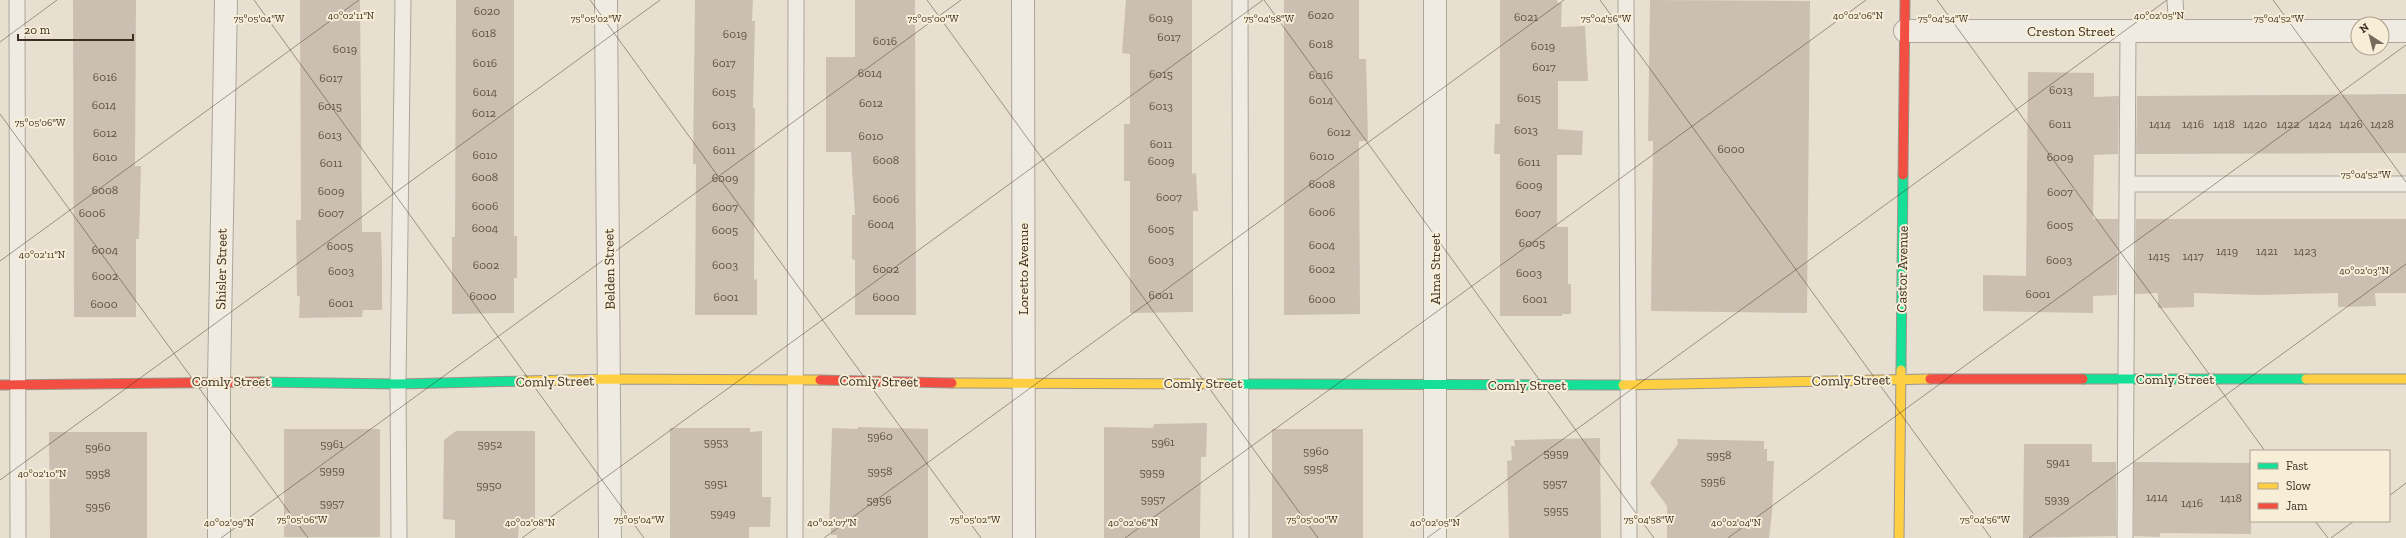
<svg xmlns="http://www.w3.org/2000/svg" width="2406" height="538" font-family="'Zilla Slab',serif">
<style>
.building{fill:#cbbfb2}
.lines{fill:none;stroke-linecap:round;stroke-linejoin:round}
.lane-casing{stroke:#ada599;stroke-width:17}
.street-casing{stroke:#ada599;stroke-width:24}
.fast-casing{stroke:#9c958a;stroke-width:11}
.slow-casing{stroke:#9c958a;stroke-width:11}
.jam-casing{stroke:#9c958a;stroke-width:11}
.lane{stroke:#efebe3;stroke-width:15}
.street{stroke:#efebe3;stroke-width:22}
.fast{stroke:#16e098;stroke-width:9}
.slow{stroke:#ffcf43;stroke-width:9}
.jam{stroke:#f24e42;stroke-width:9}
.ticks{fill:none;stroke:#3d2e20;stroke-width:1;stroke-opacity:0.45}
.labels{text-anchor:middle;stroke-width:4;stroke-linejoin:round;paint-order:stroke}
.number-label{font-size:12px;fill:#605244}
.street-label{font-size:14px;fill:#3d2e20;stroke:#f7eed8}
.ticks-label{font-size:10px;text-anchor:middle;fill:#3d2e20;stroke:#f7eed8;stroke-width:4;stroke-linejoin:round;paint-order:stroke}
</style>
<rect width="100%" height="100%" fill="#e7e0d1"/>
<!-- building -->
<path class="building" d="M73 0H136L135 166H141L139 239H136V317H74Z
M300 0H360L362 232H381L382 261V310H363L362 317 299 318 300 296H297L296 220H301Z
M456 0H514V236H517V278H514V313L452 314V237H455Z
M695 0H753L752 21H755L753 108H755L754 280 757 279V315H695L696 164H693Z
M855 0H915L916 315H855V260L852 259V215H855L851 152H826V57H855Z
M1126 0H1192V174L1196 173 1198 211H1193V312L1130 313V181H1124V124H1130V54L1122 53Z
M1284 0H1359V59H1366L1368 141H1359L1360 314 1284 315Z
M1500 0H1557L1558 3H1562L1561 27 1585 26 1588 81H1558V129L1583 131 1582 155H1557V227H1568V284H1571V314H1562V316H1500V154H1494L1495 124H1500Z
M1650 0 1810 1 1807 313 1651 311 1653 141H1648Z
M2028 72 2094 73V97L2119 96 2118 154 2094 155 2093 219H2118L2117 295 2093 296V313L1983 311V275L2026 276Z
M2406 94V153L2136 154 2137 96Z
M2136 219H2406V293H2375L2376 306 2338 307V293L2259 295 2194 293V307L2158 308V293L2135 294Z
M1207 423 1206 457H1201L1200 538H1104V427L1153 428 1154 424Z
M858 427 928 429V538H837V535H831V528H829L832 428 858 429Z
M670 428H750V432L762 431V497H771L770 527H749V538H670Z
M284 429H380V537H284Z
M1272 429H1363V538H1272Z
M456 431H535V522L519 521 518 538H455V520L443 519 444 440Z
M49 432H147V538H50Z
M1600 438 1601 538H1509L1507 461 1512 460 1511 446H1515L1514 440Z
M1677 439 1764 441V449H1767V461H1774L1772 513 1769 538H1667V506L1650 483 1678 444Z
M2024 444H2092V462H2116V536L2023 538Z
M2134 462 2251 463V534L2160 533V537L2134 536Z"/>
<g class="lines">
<!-- lane casing -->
<g class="lane-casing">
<path id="lane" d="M17 0 18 538
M1240 0 1241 538
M1626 0 1629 538
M2175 0 2177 31
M2127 184H2406
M399 538 398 384 403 0
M795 538 796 0
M2125 538 2128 31"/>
</g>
<!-- street casing -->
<g class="street-casing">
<path id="street" d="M606 0 610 538
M1023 0 1024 538
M1905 31H2358
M2382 31H2406
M219 538V381L226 0
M1435 538V0"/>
</g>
<!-- fast casing -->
<g class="fast-casing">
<path id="fast" d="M1901 370 1903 175
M2083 379H2306
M260 382 398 384 525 381
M1223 384 1623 385"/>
</g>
<!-- slow casing -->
<g class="slow-casing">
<path id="slow" d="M2306 379H2406
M525 381 610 379 820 380
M952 383 1223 384
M1623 385 1930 379
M1899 538 1901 370"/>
</g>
<!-- jam casing -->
<g class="jam-casing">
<path id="jam" d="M1903 175 1905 0
M1930 379H2083
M820 380 952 383
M0 385 260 382"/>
</g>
<!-- lane -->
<use href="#lane" class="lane"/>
<!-- street -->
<use href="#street" class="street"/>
<!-- fast -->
<use href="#fast" class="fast"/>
<!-- slow -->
<use href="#slow" class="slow"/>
<!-- jam -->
<use href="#jam" class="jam"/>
</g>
<!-- ticks -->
<path class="ticks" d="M254 0 644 538M590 0 981 538M927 0 1318 538M1264 0 1654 538M1600 0 1991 538M1937 0 2265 451M2273 0 2406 182M0 42 57 0M0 114 308 538M0 261 359 0M0 480 660 0M2389 496 2406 483M2315 521 2328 538M221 538 961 0M522 538 1263 0M824 538 1564 0M1125 538 1866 0M1427 538 2167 0M1728 538 2406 45M2029 538 2406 264M2331 538 2354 521"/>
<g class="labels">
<!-- number labels -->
<g class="number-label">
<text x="487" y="15">6020</text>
<text x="1321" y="19">6020</text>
<text x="1526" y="21">6021</text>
<text x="1161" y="22">6019</text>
<text x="484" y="37">6018</text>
<text x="735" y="38">6019</text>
<text x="1169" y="41">6017</text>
<text x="885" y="45">6016</text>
<text x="1321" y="48">6018</text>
<text x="1543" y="50">6019</text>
<text x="345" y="53">6019</text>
<text x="485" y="67">6016</text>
<text x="724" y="67">6017</text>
<text x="1544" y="71">6017</text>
<text x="870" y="77">6014</text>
<text x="1161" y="78">6015</text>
<text x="1321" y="79">6016</text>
<text x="105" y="81">6016</text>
<text x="331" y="82">6017</text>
<text x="2061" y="94">6013</text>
<text x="485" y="96">6014</text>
<text x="724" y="96">6015</text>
<text x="1529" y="102">6015</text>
<text x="1321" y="104">6014</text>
<text x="871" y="107">6012</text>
<text x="104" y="109">6014</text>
<text x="330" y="110">6015</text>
<text x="1161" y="110">6013</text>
<text x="484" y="117">6012</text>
<text x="2060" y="128">6011</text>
<text x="2160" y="128">1414</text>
<text x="2193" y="128">1416</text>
<text x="2224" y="128">1418</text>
<text x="2255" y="128">1420</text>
<text x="2288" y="128">1422</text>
<text x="2320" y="128">1424</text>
<text x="2351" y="128">1426</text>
<text x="2382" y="128">1428</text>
<text x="724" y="129">6013</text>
<text x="1526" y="134">6013</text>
<text x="1339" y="136">6012</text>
<text x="105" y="137">6012</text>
<text x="330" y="139">6013</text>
<text x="871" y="140">6010</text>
<text x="1161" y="148">6011</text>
<text x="1731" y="153">6000</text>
<text x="724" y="154">6011</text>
<text x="485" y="159">6010</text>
<text x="1322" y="160">6010</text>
<text x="105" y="161">6010</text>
<text x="2060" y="161">6009</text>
<text x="886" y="164">6008</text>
<text x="1161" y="165">6009</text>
<text x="1529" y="166">6011</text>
<text x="331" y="167">6011</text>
<text x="485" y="181">6008</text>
<text x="725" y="182">6009</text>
<text x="1322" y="188">6008</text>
<text x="1529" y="189">6009</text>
<text x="105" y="194">6008</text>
<text x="331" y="195">6009</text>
<text x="2060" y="196">6007</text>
<text x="1169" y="201">6007</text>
<text x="886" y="203">6006</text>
<text x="485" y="210">6006</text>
<text x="725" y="211">6007</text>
<text x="1322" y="216">6006</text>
<text x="92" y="217">6006</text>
<text x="331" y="217">6007</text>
<text x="1528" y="217">6007</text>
<text x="881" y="228">6004</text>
<text x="2060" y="229">6005</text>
<text x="485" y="232">6004</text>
<text x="1161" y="233">6005</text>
<text x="725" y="234">6005</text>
<text x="1532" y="247">6005</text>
<text x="1322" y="249">6004</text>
<text x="340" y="250">6005</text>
<text x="105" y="254">6004</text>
<text x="2227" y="255">1419</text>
<text x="2267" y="255">1421</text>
<text x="2305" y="255">1423</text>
<text x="2159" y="260">1415</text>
<text x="2193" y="260">1417</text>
<text x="1161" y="264">6003</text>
<text x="2059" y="264">6003</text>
<text x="486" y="269">6002</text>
<text x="725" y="269">6003</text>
<text x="886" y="273">6002</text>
<text x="1322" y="273">6002</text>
<text x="341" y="275">6003</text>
<text x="1529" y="277">6003</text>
<text x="105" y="280">6002</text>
<text x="2038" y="298">6001</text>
<text x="1161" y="299">6001</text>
<text x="483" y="300">6000</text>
<text x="726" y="301">6001</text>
<text x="886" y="301">6000</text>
<text x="1322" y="303">6000</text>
<text x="1535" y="303">6001</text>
<text x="341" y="307">6001</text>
<text x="104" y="308">6000</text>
<text x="880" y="440">5960</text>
<text x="716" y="446">5953</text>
<text x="1163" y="446">5961</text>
<text x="332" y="448">5961</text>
<text x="490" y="448">5952</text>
<text x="98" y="451">5960</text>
<text x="1316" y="455">5960</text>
<text x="1556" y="457">5959</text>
<text x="1719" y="459">5958</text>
<text x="2058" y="466">5941</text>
<text x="1316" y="472">5958</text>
<text x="332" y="474">5959</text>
<text x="880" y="475">5958</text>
<text x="1152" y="476">5959</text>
<text x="98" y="477">5958</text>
<text x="1713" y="485">5956</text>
<text x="716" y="487">5951</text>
<text x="1555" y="487">5957</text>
<text x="489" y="489">5950</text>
<text x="2157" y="501">1414</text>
<text x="2231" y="502">1418</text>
<text x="1153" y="503">5957</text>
<text x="2057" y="503">5939</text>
<text x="879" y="504">5956</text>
<text x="332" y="507">5957</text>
<text x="2192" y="507">1416</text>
<text x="98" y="510">5956</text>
<text x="1556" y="514">5955</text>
<text x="723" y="517">5949</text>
</g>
<!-- street labels -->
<g class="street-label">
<text x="2071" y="36">Creston Street</text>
<text transform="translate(221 269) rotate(-89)" y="5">Shisler Street</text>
<text transform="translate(609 269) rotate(-91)" y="5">Belden Street</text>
<text transform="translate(1023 269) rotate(-90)" y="5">Loretto Avenue</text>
<text transform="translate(1435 269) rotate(-90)" y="5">Alma Street</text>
<text transform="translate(1902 269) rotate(-89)" y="5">Castor Avenue</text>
<text x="2175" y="384">Comly Street</text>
<text transform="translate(1851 380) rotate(-1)" y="5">Comly Street</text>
<text x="231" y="386">Comly Street</text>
<text transform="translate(555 381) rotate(-1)" y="5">Comly Street</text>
<text transform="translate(879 381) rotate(1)" y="5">Comly Street</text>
<text x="1203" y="388">Comly Street</text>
<text x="1527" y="390">Comly Street</text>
</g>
</g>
<g class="ticks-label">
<text x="351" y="19">40°02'11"N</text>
<text x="1858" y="19">40°02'06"N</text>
<text x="2159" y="19">40°02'05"N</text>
<text x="259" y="22">75°05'04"W</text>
<text x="596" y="22">75°05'02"W</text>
<text x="933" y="22">75°05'00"W</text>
<text x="1269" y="22">75°04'58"W</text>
<text x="1606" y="22">75°04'56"W</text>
<text x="1943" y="22">75°04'54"W</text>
<text x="2279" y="22">75°04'52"W</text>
<text x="40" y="126">75°05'06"W</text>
<text x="2366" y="178">75°04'52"W</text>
<text x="42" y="258">40°02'11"N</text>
<text x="2364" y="274">40°02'03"N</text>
<text x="42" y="477">40°02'10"N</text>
<text x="302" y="523">75°05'06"W</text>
<text x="639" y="523">75°05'04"W</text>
<text x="975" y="523">75°05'02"W</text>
<text x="1312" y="523">75°05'00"W</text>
<text x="1649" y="523">75°04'58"W</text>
<text x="1985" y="523">75°04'56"W</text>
<text x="229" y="526">40°02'09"N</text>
<text x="530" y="526">40°02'08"N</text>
<text x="832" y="526">40°02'07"N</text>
<text x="1133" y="526">40°02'06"N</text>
<text x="1435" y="526">40°02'05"N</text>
<text x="1736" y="526">40°02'04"N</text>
</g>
<!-- legend -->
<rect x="2250" y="450" width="140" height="72" fill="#f7eed8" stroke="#ada18e"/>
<rect x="2258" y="463" width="20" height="6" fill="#16e098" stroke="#ada18e"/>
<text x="2286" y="470" font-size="12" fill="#3d2e20">Fast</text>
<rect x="2258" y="483" width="20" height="6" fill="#ffcf43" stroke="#ada18e"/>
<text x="2286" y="490" font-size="12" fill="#3d2e20">Slow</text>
<rect x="2258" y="503" width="20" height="6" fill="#f24e42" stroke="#ada18e"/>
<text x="2286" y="510" font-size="12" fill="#3d2e20">Jam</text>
<!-- north arrow -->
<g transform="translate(2370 36) rotate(324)"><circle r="19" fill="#f7eed8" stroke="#ada18e"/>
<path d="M0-3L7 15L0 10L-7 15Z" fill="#786c5e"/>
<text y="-6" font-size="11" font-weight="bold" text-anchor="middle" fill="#3d2e20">N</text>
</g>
<!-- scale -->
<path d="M18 34v6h115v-6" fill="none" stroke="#3d2e20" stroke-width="2"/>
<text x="24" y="34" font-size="12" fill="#3d2e20" stroke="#f7eed8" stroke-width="3" paint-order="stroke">20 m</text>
</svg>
